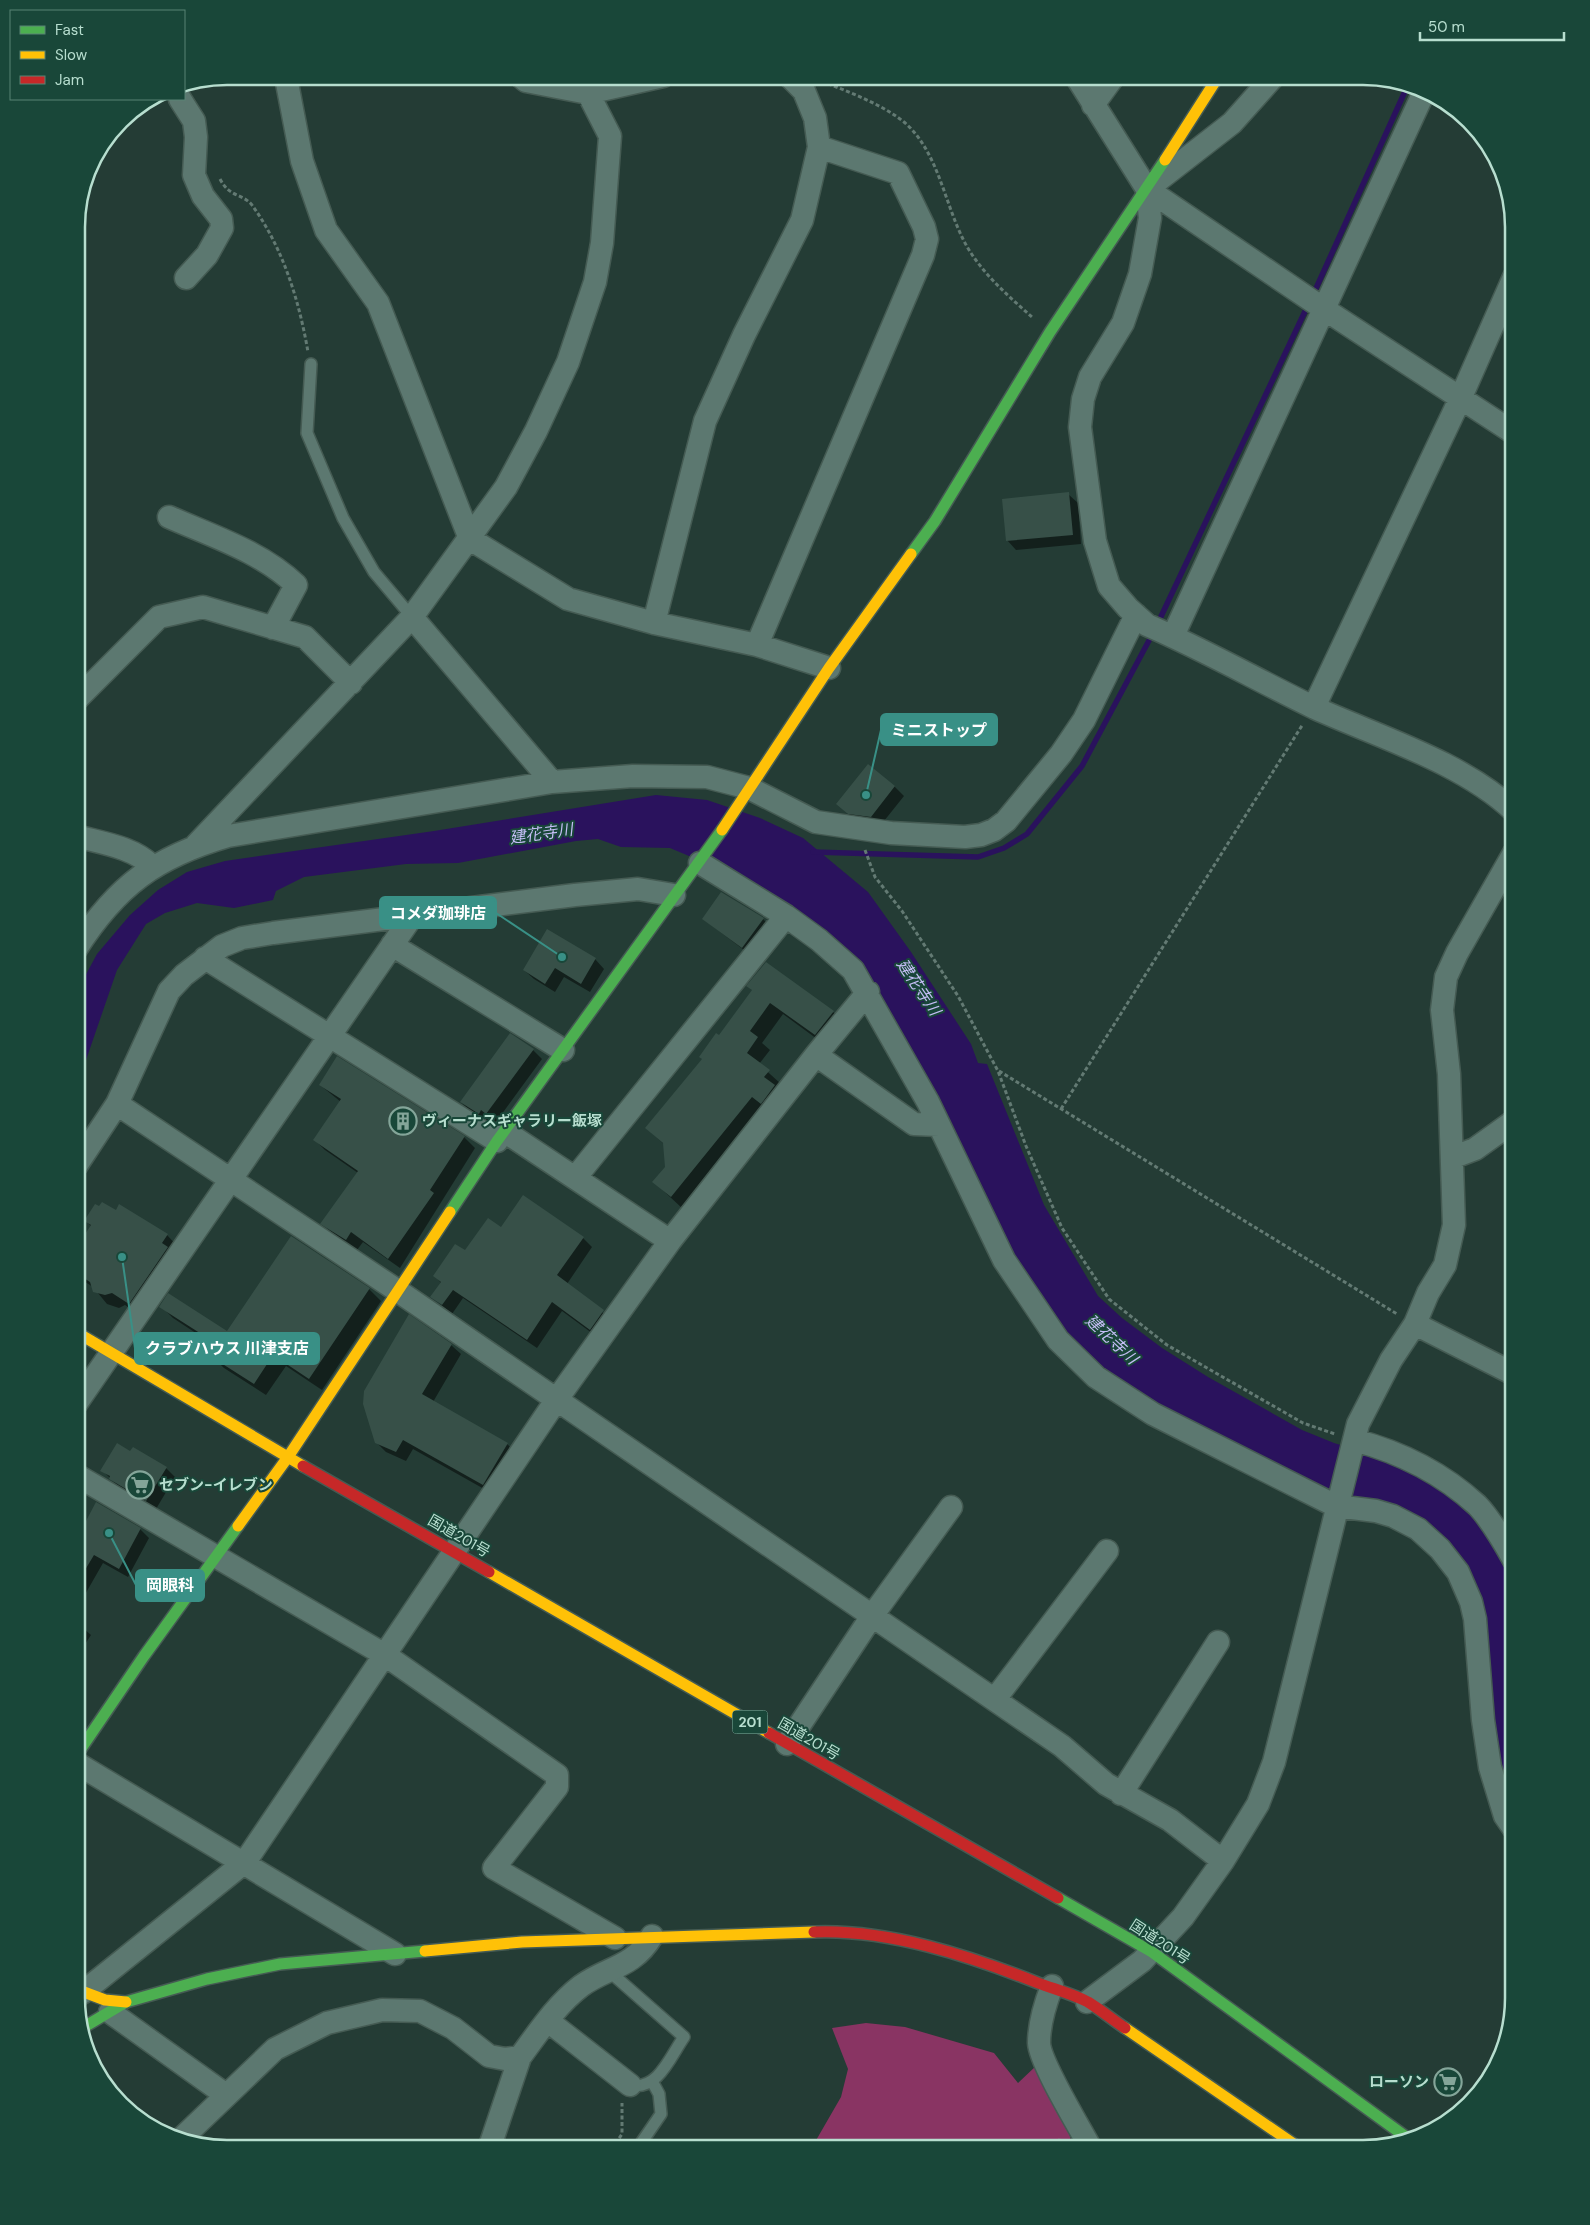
<svg xmlns="http://www.w3.org/2000/svg" width="1590" height="2225" font-family="'DM Sans','Noto Sans JP',sans-serif">
<style>
.green{fill:#893463}
.water{fill:#2a125d}
.shadow{fill:#0007}
.lines{fill:none;stroke-linecap:round;stroke-linejoin:round}
.stream{stroke:#2a125d;stroke-width:5.5}
.building{fill:#375048}
.lane-casing{stroke:#455b53;stroke-width:14}
.street-casing{stroke:#455b53;stroke-width:25}
.fast-casing{stroke:#455b53;stroke-width:14}
.slow-casing{stroke:#455b53;stroke-width:14}
.jam-casing{stroke:#455b53;stroke-width:14}
.path{stroke:#637a73;stroke-width:3;stroke-dasharray:4 2.5;stroke-linecap:butt}
.lane{stroke:#5c7870;stroke-width:11}
.street{stroke:#5c7870;stroke-width:22}
.fast{stroke:#4caf50;stroke-width:11}
.slow{stroke:#ffc107;stroke-width:11}
.jam{stroke:#c62828;stroke-width:11}
.labels{text-anchor:middle;stroke-width:4;stroke-linejoin:round;paint-order:stroke}
.shield{fill:#194739;stroke:#88b1a2;stroke-width:1}
.shield-label{font-size:14px;font-weight:bold;fill:#b7decf}
.poi-label{font-size:15px;font-weight:bold;fill:#b7decf;stroke:#194739;text-anchor:start}
.street-label{font-size:15px;fill:#b7decf;stroke:#194739}
.water-label{font-size:16px;font-style:italic;fill:#c5bef6;stroke:#194739}
.rim{fill:none;stroke:#b7decf;stroke-width:2.5}
.leader{fill:none;stroke:#399086;stroke-width:2}
.callout-dot{fill:#399086;stroke:#194739;stroke-width:2}
.callout{fill:#399086;stroke:#399086;stroke-width:2}
.callout-label{font-size:16px;text-anchor:middle;font-weight:bold;fill:#fff}
</style>
<rect width="100%" height="100%" fill="#243c35"/>
<!-- green -->
<path class="green" d="M866 2023 905 2027 994 2053 1018 2083 1037 2065 1065 2116 1073 2149H811L841 2097 848 2069 832 2028Z"/>
<!-- water -->
<path class="water" d="M656 795 707 800 760 818 803 838 868 892 911 952 971 1044 978 1063 987 1064 1044 1205 1098 1296 1122 1318 1162 1348 1208 1377 1302 1430 1334 1443 1382 1458 1426 1478 1472 1513 1514 1577V1810L1504 1790 1476 1612 1439 1544 1326 1492 1127 1390 1084 1356 1046 1307 1011 1254 871 989 720 869 670 848 621 847 598 839 576 841 458 863 406 864 304 877 276 891 273 900 234 908 197 903 165 913 146 924 117 970 76 1089V993L97 954 130 915 158 890 187 872 225 861 434 831Z"/>
<!-- shadow -->
<path class="shadow" d="M1068 494 1078 503 1081 544 1016 550 1007 540Z
M894 786 904 796 880 826 859 822 847 813Z
M703 919H763L772 928 752 956Z
M595 959 604 969 590 992 564 977 555 992 534 979 524 970Z
M753 990 833 1012 846 1024 828 1047 783 1014 762 1043 770 1050 759 1064 781 1084 683 1209 654 1182 666 1167 665 1145 646 1128 703 1059Z
M533 1050 542 1059 496 1122 491 1118 489 1123 470 1111 461 1102Z
M320 1085 464 1137 475 1148 400 1268 363 1242 357 1250 333 1234 322 1223 358 1173 325 1150 314 1139 341 1102Z
M86 1221 167 1235 179 1248 142 1316 125 1305 119 1308 107 1304 93 1287 76 1276V1250L91 1226Z
M501 1228 583 1238 592 1247 567 1284 613 1321 600 1339 562 1311 537 1348 463 1298 452 1314 432 1297 441 1283 435 1276 465 1252Z
M369 1289 381 1301 322 1390 286 1366 266 1395 224 1368 212 1356 217 1347 173 1318 161 1306 227 1333Z
M451 1345 461 1354 433 1402 507 1444 517 1453 493 1494 413 1449 406 1461 386 1452 376 1442Z
M131 1452 166 1468 175 1477 156 1509 120 1488 102 1470Z
M140 1529 149 1538 128 1577 103 1563 79 1605 76 1604V1542Z
M76 1622 91 1635 76 1658Z"/>
<g class="lines">
<!-- stream -->
<path class="stream" d="M1313 295 1407 87
M1157 625 1308 305
M813 852 978 857 1004 848 1027 834 1082 766 1153 633"/>
</g>
<!-- building -->
<path class="building" d="M1069 492 1073 535 1006 541 1002 499Z
M868 764 895 786 871 817 848 814 836 804Z
M721 892 764 918 742 948 702 919Z
M547 929 596 958 581 984 555 968 545 984 523 970Z
M766 962 834 1011 815 1035 770 1003 750 1031 758 1037 747 1053 770 1070 764 1077 775 1085 761 1104 752 1097 671 1197 652 1182 665 1167 663 1143 645 1128 702 1059 699 1057 716 1033 719 1035 752 990 746 986Z
M510 1033 534 1049 486 1114 481 1110 479 1114 460 1102Z
M337 1056 465 1136 430 1190 434 1193 388 1259 351 1232 346 1240 320 1224 358 1171 313 1140 341 1099 319 1085Z
M523 1195 584 1237 557 1275 604 1310 590 1330 552 1302 527 1340 453 1290 442 1305 430 1297 441 1282 433 1276 455 1244 465 1250 488 1218 501 1227Z
M102 1202 116 1210 119 1204 168 1234 162 1243 168 1247 129 1304 112 1293 105 1295 93 1292 90 1282 76 1273V1248L91 1225 84 1221 95 1204 99 1206Z
M291 1236 370 1288 309 1379 273 1355 254 1384 210 1356 217 1344 159 1307 168 1293 227 1331Z
M409 1314 452 1344 422 1394 508 1443 483 1485 403 1440 396 1452 375 1443 363 1404 364 1391Z
M117 1443 130 1451 133 1447 167 1467 146 1501 109 1479 110 1476 100 1471Z
M96 1502 141 1528 119 1569 94 1555 76 1585V1540Z"/>
<g class="lines">
<!-- lane casing -->
<g class="lane-casing">
<path id="lane" d="M311 364 307 433 343 518 374 572 412 617
M610 1972 684 2037C670 2057 658 2091 630 2085
M637 2149 661 2114 659 2094 653 2083"/>
</g>
<!-- street casing -->
<g class="street-casing">
<path id="street" d="M520 76 526 81 588 93 663 76
M1076 76 1147 189 1324 309 1514 433
M287 83 302 161 326 230 378 303 470 539 568 599 654 623 757 645 829 668
M180 99 194 121 196 137 194 175 203 196 221 219 222 228 207 255 186 278
M1093 105 1114 76
M1156 182 1232 123 1273 77
M1147 189 1150 218 1140 274 1123 323 1090 377 1083 399 1080 427 1095 541 1109 586 1128 608 1147 625C1205 650 1259 681 1315 708 1379 737 1462 762 1514 811
M169 517C212 536 262 552 296 585L273 628
M412 617 552 782
M654 623 705 421 744 335 802 220 819 147 815 118 804 91 789 76
M1173 636 1424 92
M757 645 923 255 927 239 924 227 898 173 819 147
M76 700 159 617 203 607 305 637 351 683
M1314 707 1461 397 1514 277
M76 836C102 843 133 847 152 866
M196 845 412 617 506 487 536 431 568 362 595 282 602 243 610 136 588 93
M700 863 786 916 819 940 853 970 928 1102 1004 1260 1058 1340 1096 1377 1153 1414 1336 1506 1376 1511 1393 1516 1418 1529 1440 1549 1458 1572 1471 1602 1475 1619 1483 1720 1490 1767 1505 1816 1514 1829
M392 945 563 1050
M76 949C117 885 156 857 228 836L552 782 633 776 707 777 749 788 816 822 891 833 965 837 981 835 994 830 1006 821 1061 754 1084 720 1136 615
M205 958 497 1141
M816 1055 868 992
M117 1104 398 1291 1062 1746 1106 1784 1170 1820 1223 1861
M504 1131 670 1241
M1454 1157 1475 1149 1514 1121
M76 1166 117 1104 169 991 184 975 222 946 242 938 273 933 575 895 638 889 674 895
M575 1178 786 916
M1415 1324 1514 1374
M76 1404 413 915
M1354 1440C1400 1452 1442 1473 1477 1505 1489 1517 1505 1544 1514 1560
M76 1475 385 1655 557 1775V1787L494 1868 615 1938
M995 1699 1107 1551
M787 1744 872 1616 951 1507
M76 1763 395 1954
M1121 1794 1218 1642
M1052 1986C1045 2004 1039 2024 1039 2043 1040 2063 1080 2128 1091 2149
M82 1993 245 1862 557 1399 670 1241 816 1055 914 1124 939 1125
M1087 2002 1142 1961 1183 1917 1223 1861 1258 1804 1274 1762 1358 1424 1391 1360 1415 1324 1428 1293 1445 1265 1454 1225 1449 1074 1442 1010 1446 977 1457 953 1514 853
M110 2012 226 2095
M548 2021 630 2085
M182 2138 275 2049 327 2023 382 2010 420 2011 453 2028 489 2056 505 2059 520 2057C538 2033 556 2005 581 1986 607 1967 633 1968 652 1936
M489 2149 520 2057"/>
</g>
<!-- fast casing -->
<g class="fast-casing">
<path id="fast" d="M911 554 935 521 1050 332 1165 160
M450 1212 497 1141 722 830
M76 1756 144 1656 238 1526
M1058 1898 1152 1952 1406 2137
M84 2027 126 2002 207 1979 280 1964 425 1951"/>
</g>
<!-- slow casing -->
<g class="slow-casing">
<path id="slow" d="M1165 160 1218 77
M722 830 829 668 911 554
M76 1332 303 1466
M238 1526 288 1457 450 1212
M489 1572 769 1733
M425 1951 522 1942 814 1932
M76 1989 105 2000 126 2002
M1125 2028 1301 2149"/>
</g>
<!-- jam casing -->
<g class="jam-casing">
<path id="jam" d="M303 1466 489 1572
M769 1733 1058 1898
M814 1932C888 1929 970 1956 1038 1983 1054 1989 1073 1994 1088 2002 1101 2010 1113 2020 1125 2028"/>
</g>
<!-- path -->
<path class="path" d="M822 81C850 93 880 103 904 122 937 150 944 200 962 237 977 269 1006 294 1032 317
M220 179C230 198 242 193 252 205 283 248 299 300 308 352
M865 850 875 877 902 911 958 996 998 1071 1026 1146 1062 1228 1109 1299 1167 1345 1303 1423 1335 1434
M999 1071 1397 1314
M1061 1109 1303 724
M612 2149 622 2134V2103
M1058 2149 1060 2137"/>
<!-- lane -->
<use href="#lane" class="lane"/>
<!-- street -->
<use href="#street" class="street"/>
<!-- fast -->
<use href="#fast" class="fast"/>
<!-- slow -->
<use href="#slow" class="slow"/>
<!-- jam -->
<use href="#jam" class="jam"/>
</g>
<!-- icons -->
<defs>
<g id="building-ring" transform="scale(1.4375)"><circle r="9.5" fill="#194739" stroke="#84a599" stroke-width="1.5"/><path d="M-4-6H4V6H1V3H-1V6H-4ZM-2.5-4.3h1.7v1.8h-1.7ZM.8-4.3h1.7v1.8H.8ZM-2.5-1h1.7V.8h-1.7ZM.8-1h1.7V.8H.8Z" fill="#84a599"/></g>
<g id="supermarket-ring" transform="scale(1.4375)"><circle r="9.5" fill="#194739" stroke="#84a599" stroke-width="1.5"/><path d="M-6-5.5h2.5l.6 2H6L4.5 2H-2.5L-4.4-4H-6ZM-1.5 3.2a1.3 1.3 0 1 0 .1 0ZM3 3.2a1.3 1.3 0 1 0 .1 0Z" fill="#84a599"/></g>
</defs>
<g fill-rule="evenodd">
<use href="#building-ring" x="403" y="1121"/>
<use href="#supermarket-ring" x="140" y="1485"/>
<use href="#supermarket-ring" x="1448" y="2082"/>
</g>
<g class="labels">
<!-- shield labels -->
<rect class="shield" x="732.5" y="1710.5" width="35" height="23" rx="4"/>
<g class="shield-label">
<text x="750" y="1727">201</text>
</g>
<!-- poi labels -->
<g class="poi-label">
<text x="422" y="1126">ヴィーナスギャラリー飯塚</text>
<text x="159" y="1490">セブン-イレブン</text>
<text x="1429" y="2087" text-anchor="end">ローソン</text>
</g>
<!-- street labels -->
<g class="street-label">
<text transform="translate(459 1536) rotate(30)" y="5">国道201号</text>
<text transform="translate(809 1739) rotate(30)" y="5">国道201号</text>
<text transform="translate(1160 1942) rotate(33)" y="5">国道201号</text>
</g>
<!-- water labels -->
<g class="water-label">
<text transform="translate(541 833) rotate(-8)" y="6">建花寺川</text>
<text transform="translate(919 987) rotate(56)" y="6">建花寺川</text>
<text transform="translate(1112 1339) rotate(43)" y="6">建花寺川</text>
</g>
</g>
<!-- crop -->
<path d="M0 0H1590V2225H0ZM227 85H1363A142 142 0 0 1 1505 227V1998A142 142 0 0 1 1363 2140H227A142 142 0 0 1 85 1998V227A142 142 0 0 1 227 85Z" fill="#194739" fill-rule="evenodd"/>
<path class="rim" d="M227 85H1363A142 142 0 0 1 1505 227V1998A142 142 0 0 1 1363 2140H227A142 142 0 0 1 85 1998V227A142 142 0 0 1 227 85Z"/>
<!-- callouts -->
<path class="leader" d="M866 795L881 730M562 957L496 913M122 1257L135 1348M109 1533L136 1585"/>
<g class="callout-dot">
<circle cx="866" cy="795" r="5"/>
<circle cx="562" cy="957" r="5"/>
<circle cx="122" cy="1257" r="5"/>
<circle cx="109" cy="1533" r="5"/>
</g>
<g class="callout">
<rect x="881" y="714" width="116" height="31" rx="5"/>
<rect x="380" y="897" width="116" height="31" rx="5"/>
<rect x="135" y="1333" width="184" height="31" rx="5"/>
<rect x="136" y="1570" width="68" height="31" rx="5"/>
</g>
<g class="callout-label">
<text x="939" y="736">ミニストップ</text>
<text x="438" y="919">コメダ珈琲店</text>
<text x="227" y="1354">クラブハウス 川津支店</text>
<text x="170" y="1591">岡眼科</text>
</g>
<!-- legend -->
<rect x="10" y="10" width="175" height="90" fill="#194739" stroke="#588375"/>
<rect x="20" y="26" width="25" height="8" fill="#4caf50" stroke="#588375"/>
<text x="55" y="35" font-size="15" fill="#b7decf">Fast</text>
<rect x="20" y="51" width="25" height="8" fill="#ffc107" stroke="#588375"/>
<text x="55" y="60" font-size="15" fill="#b7decf">Slow</text>
<rect x="20" y="76" width="25" height="8" fill="#c62828" stroke="#588375"/>
<text x="55" y="85" font-size="15" fill="#b7decf">Jam</text>
<!-- scale -->
<path d="M1420 32v8h144v-8" fill="none" stroke="#b7decf" stroke-width="2.5"/>
<text x="1428" y="32" font-size="15" fill="#b7decf" stroke="#194739" stroke-width="4" paint-order="stroke">50 m</text>
</svg>
